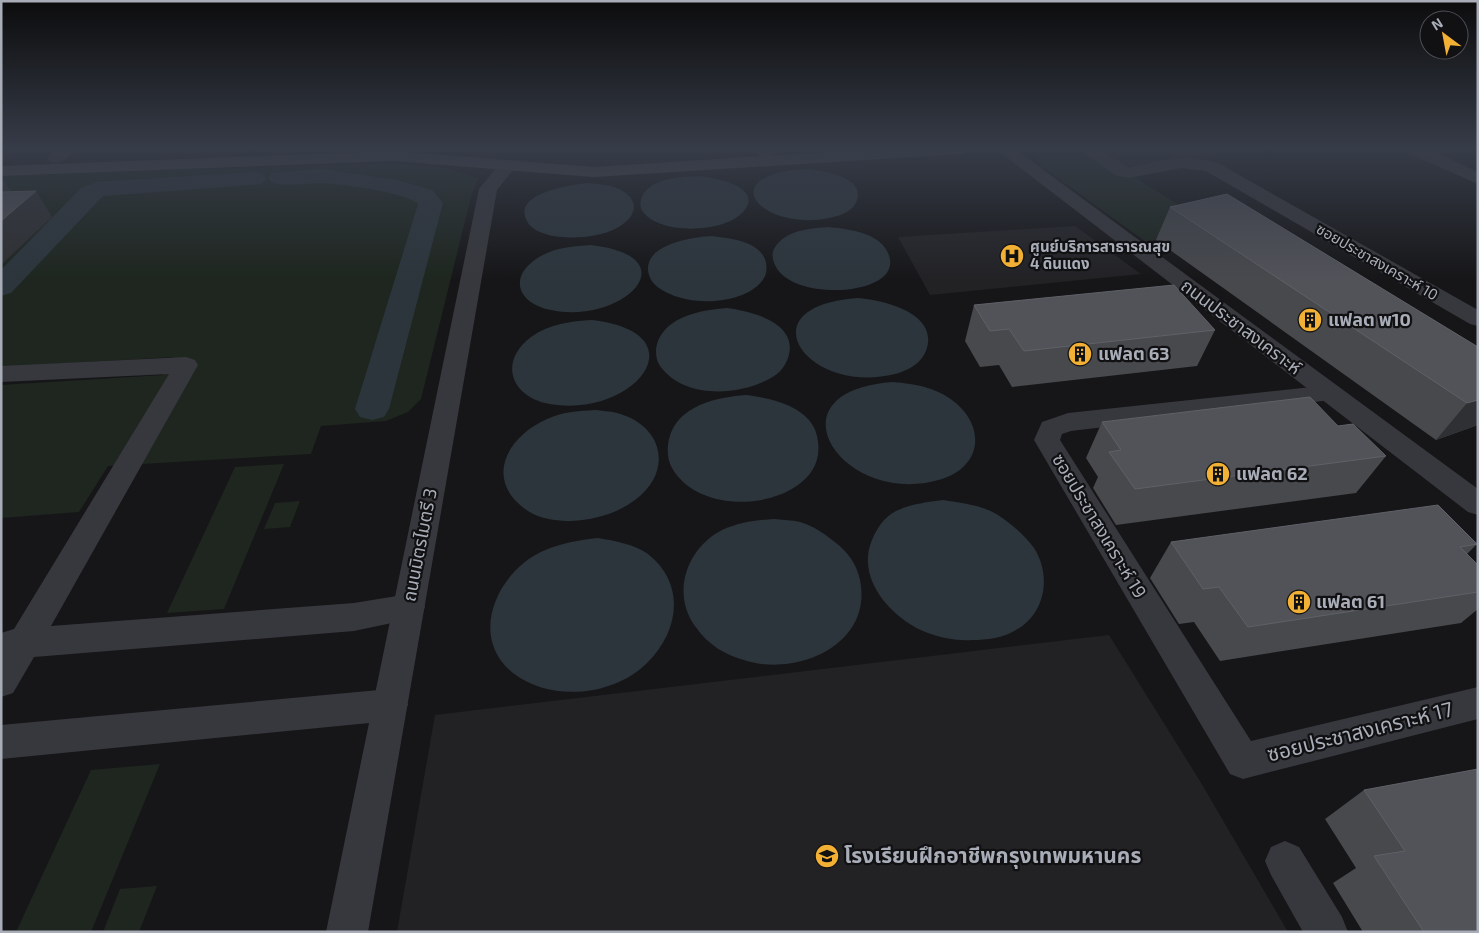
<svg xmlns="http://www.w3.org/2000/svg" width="1479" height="933" font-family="'Exo 2','Noto Sans Thai',sans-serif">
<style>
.built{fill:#222225}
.green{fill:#1e261f}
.water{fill:#2c353c}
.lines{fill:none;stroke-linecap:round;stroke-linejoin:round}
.canal{fill:#2c353c;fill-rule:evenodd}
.pedestrian{fill:#37383d;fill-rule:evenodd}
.minor{fill:#37383d;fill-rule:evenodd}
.tertiary{fill:#37383d;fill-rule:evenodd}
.secondary{fill:#45474d;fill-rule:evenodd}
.wall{fill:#47494d}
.shaded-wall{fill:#2f3033}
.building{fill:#525359;stroke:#5f6168}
.labels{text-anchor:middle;stroke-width:4.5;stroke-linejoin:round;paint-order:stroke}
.far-poi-label{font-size:15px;font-weight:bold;fill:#a8adb8;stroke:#111113;text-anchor:start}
.far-street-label{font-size:15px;fill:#a8adb8;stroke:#111113}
.poi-label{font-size:18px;font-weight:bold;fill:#a8adb8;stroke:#111113;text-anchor:start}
.street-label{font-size:18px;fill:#a8adb8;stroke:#111113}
.near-street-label{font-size:21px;fill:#a8adb8;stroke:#111113}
.near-poi-label{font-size:21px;font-weight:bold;fill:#a8adb8;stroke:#111113;text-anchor:start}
</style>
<rect width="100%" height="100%" fill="#161618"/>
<!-- built -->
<path class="built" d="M1092 149H1245L1124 171Z
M1075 226 1141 274 930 295 898 237Z
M1109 635 1200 781 1288 932H397L435 715Z"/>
<!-- green -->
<path class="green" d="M1041 149H1092L1212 227 1146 242 1040 165 1036 154Z
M383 163 441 167 478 178 471 197 421 399 408 412 386 421 321 426 311 454 108 466 79 512 1 518V385L163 375 174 357 1 367V176Z
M284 464 224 609 167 613 235 467Z
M300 501 290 527 264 529 275 503Z
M160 764 91 932H16L91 770Z
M157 886 139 932H103L120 889Z"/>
<!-- water -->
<path class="water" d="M805 169C820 170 865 176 857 200 854 211 840 216 829 218 762 232 711 175 805 169Z
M698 176C713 177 766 187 743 212 724 233 662 235 644 213 640 209 640 204 641 199 648 178 680 177 698 176Z
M589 183C599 184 610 185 619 189 642 200 636 218 617 228 597 238 574 239 553 236 544 234 531 230 527 221 511 193 574 184 589 183Z
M829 227C848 229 877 232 887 251 911 295 796 304 776 267 773 261 771 255 774 249 784 230 811 228 829 227Z
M711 236C729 238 762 241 766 263 767 269 767 275 762 281 744 304 695 306 670 294 661 290 652 285 649 275 640 245 692 237 711 236Z
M591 245C692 257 622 325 551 310 520 304 507 279 536 259 552 248 572 246 591 245Z
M858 298C881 300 932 311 928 343 926 360 911 370 895 374 807 396 743 306 858 298Z
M727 308C751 311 800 323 788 358 785 367 778 375 769 379 737 396 684 399 660 366 656 360 655 351 657 344 666 316 701 310 727 308Z
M592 320C704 333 632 422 545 403 509 394 500 360 531 337 549 324 571 321 592 320Z
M893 382C916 384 939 388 957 404 986 430 980 467 942 479 843 510 764 391 893 382Z
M746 395C771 398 811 407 817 436 822 458 814 475 795 487 760 510 695 508 672 468 667 459 667 448 669 439 677 405 718 397 746 395Z
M595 410C602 411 610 411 617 413 663 425 674 471 635 500 616 514 594 520 571 521 557 521 540 519 528 511 483 481 506 437 547 419 562 412 578 411 595 410Z
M943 500C962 503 982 505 998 515 1011 524 1025 535 1034 548 1052 576 1045 614 1016 630 1003 638 987 640 972 640 957 641 942 638 928 633 893 620 855 579 872 540 877 528 884 517 896 511 911 504 927 502 943 500Z
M774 519C782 520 792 520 800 522 814 526 825 534 836 543 848 552 857 565 860 580 873 644 799 676 747 661 725 655 708 645 695 626 671 593 687 548 722 530 739 522 756 520 774 519Z
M598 538C615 541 634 544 648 554 686 584 679 631 648 662 614 697 550 702 513 673 467 636 498 571 543 551 561 543 579 540 598 538Z"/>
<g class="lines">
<!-- canal -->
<path class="canal" d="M322 169 397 180 432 190 443 203 389 409 384 417 372 420 360 417 355 409 418 204C407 192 340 184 321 183 305 183 288 187 272 183L268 178 272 173Z
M254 172 262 174 266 179 262 184 103 196 11 293 1 296V270L81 188 97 182Z"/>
<!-- pedestrian -->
<path class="pedestrian" d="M186 357 195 360 198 365 51 626 354 603 409 594 420 597 425 607 420 617 354 631 34 657 13 693 1 697V633L14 629 169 374 1 382V366Z
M390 689 402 694 408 705 402 716 390 721 1 759V725Z"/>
<!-- minor -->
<path class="minor" d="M56 149H74C68 158 62 165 51 162L48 158Z
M755 149H772L775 153 772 157 766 158 760 157Z
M1078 149H1098L1129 168C1160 160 1187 154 1218 163L1478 310V326L1470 324 1206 171 1181 168 1129 178 1115 175Z
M1406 149H1429L1478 172V184L1408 153Z
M507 161 513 162 516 166 497 190 368 932H326L479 189 501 162Z
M1330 385 1339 387 1343 393 1339 399 1071 431 1062 434 1060 440 1251 741 1478 687V719L1243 779 1230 774 1034 440 1042 422 1068 413Z
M1285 841 1299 847 1342 917 1348 932H1303L1271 875 1265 861 1271 847Z"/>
<!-- tertiary -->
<path class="tertiary" d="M996 149H1015L1478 489V515L1468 512Z"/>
<!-- secondary -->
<path class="secondary" d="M873 149H968L966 153 960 154 594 177 393 161 1 176V166L393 151 594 167Z"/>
</g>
<!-- wall -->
<path class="wall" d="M1170 207 1478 347V425L1436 440 1156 240Z
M974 305 1215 330 1197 366 1012 387 999 365 980 367 965 341Z
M1102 422 1338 426 1386 456 1356 493 1116 525 1093 488 1098 477 1086 458Z
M1171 542 1477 544 1467 554 1478 565V609L1461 623 1220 661 1194 622 1179 624 1150 578Z
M1364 790 1478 932H1363L1333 883 1356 868 1325 819Z"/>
<!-- shaded-wall -->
<path class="shaded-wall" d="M1 177 11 191 1 200Z
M36 191 52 217 1 265V221Z
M1478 400V425L1436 440 1467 403Z"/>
<!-- building -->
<path class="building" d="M36 191 1 221V192Z
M1227 194 1478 347V400L1467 403 1170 207Z
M1174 285 1215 330 1024 351 1009 329 990 331 974 305Z
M1310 397 1338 426 1353 424 1386 456 1135 489 1109 452 1121 450 1102 422Z
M1438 505 1477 544 1460 547 1478 565V592L1248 627 1219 587 1203 589 1171 542Z
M1478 769V932H1424L1374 856 1405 851 1364 790Z"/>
<!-- sky -->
<linearGradient id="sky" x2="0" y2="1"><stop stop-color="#0c0c0d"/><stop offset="0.53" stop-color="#363c48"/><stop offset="1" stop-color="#363c48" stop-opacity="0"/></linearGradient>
<rect width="1479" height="280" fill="url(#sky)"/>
<!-- icons -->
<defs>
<g id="hospital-disc" transform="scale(1.25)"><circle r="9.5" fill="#f2b134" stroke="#111113"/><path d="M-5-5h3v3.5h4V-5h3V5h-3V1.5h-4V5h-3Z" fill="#111"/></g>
<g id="building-disc" transform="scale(1.25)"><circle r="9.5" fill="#f2b134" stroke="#111113"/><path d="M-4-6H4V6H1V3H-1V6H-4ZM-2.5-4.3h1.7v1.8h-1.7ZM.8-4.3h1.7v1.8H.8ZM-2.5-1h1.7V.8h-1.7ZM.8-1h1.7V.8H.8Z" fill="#111"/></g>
<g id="school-disc" transform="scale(1.25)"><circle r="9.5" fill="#f2b134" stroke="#111113"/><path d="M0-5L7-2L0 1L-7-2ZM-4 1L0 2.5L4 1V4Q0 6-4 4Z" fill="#111"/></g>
</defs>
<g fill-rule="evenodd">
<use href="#hospital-disc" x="1012" y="256"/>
<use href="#building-disc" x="1310" y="320"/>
<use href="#building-disc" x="1080" y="354"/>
<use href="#building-disc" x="1218" y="474"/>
<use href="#building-disc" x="1299" y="602"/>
<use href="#school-disc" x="827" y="856"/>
</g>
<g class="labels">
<!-- far-poi labels -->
<g class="far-poi-label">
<text x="1030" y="252">ศูนย์บริการสาธารณสุข<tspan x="1030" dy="17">4 ดินแดง</tspan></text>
</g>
<!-- far-street labels -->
<g class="far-street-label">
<text transform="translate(1377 262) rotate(30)" y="5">ซอยประชาสงเคราะห์ 10</text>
</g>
<!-- poi labels -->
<g class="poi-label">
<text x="1328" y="326">แฟลต พ10</text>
<text x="1098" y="360">แฟลต 63</text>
<text x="1236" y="480">แฟลต 62</text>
<text x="1316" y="608">แฟลต 61</text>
</g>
<!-- street labels -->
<g class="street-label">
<text transform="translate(1241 327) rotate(37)" y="6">ถนนประชาสงเคราะห์</text>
<text transform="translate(1099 526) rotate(59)" y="6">ซอยประชาสงเคราะห์ 19</text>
<text transform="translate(420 545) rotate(-79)" y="6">ถนนมิตรไมตรี 3</text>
</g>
<!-- near-street labels -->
<g class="near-street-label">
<text transform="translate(1360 732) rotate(-14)" y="7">ซอยประชาสงเคราะห์ 17</text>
</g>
<!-- near-poi labels -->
<g class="near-poi-label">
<text x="844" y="863">โรงเรียนฝึกอาชีพกรุงเทพมหานคร</text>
</g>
</g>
<!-- border -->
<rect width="1479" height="933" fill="none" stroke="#a8adb8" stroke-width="5"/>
<!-- north arrow -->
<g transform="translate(1444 35) rotate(328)"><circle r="24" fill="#111113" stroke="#4d4f55"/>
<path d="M0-4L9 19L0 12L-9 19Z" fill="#f2b134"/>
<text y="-8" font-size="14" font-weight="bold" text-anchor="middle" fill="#a8adb8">N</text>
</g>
</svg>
